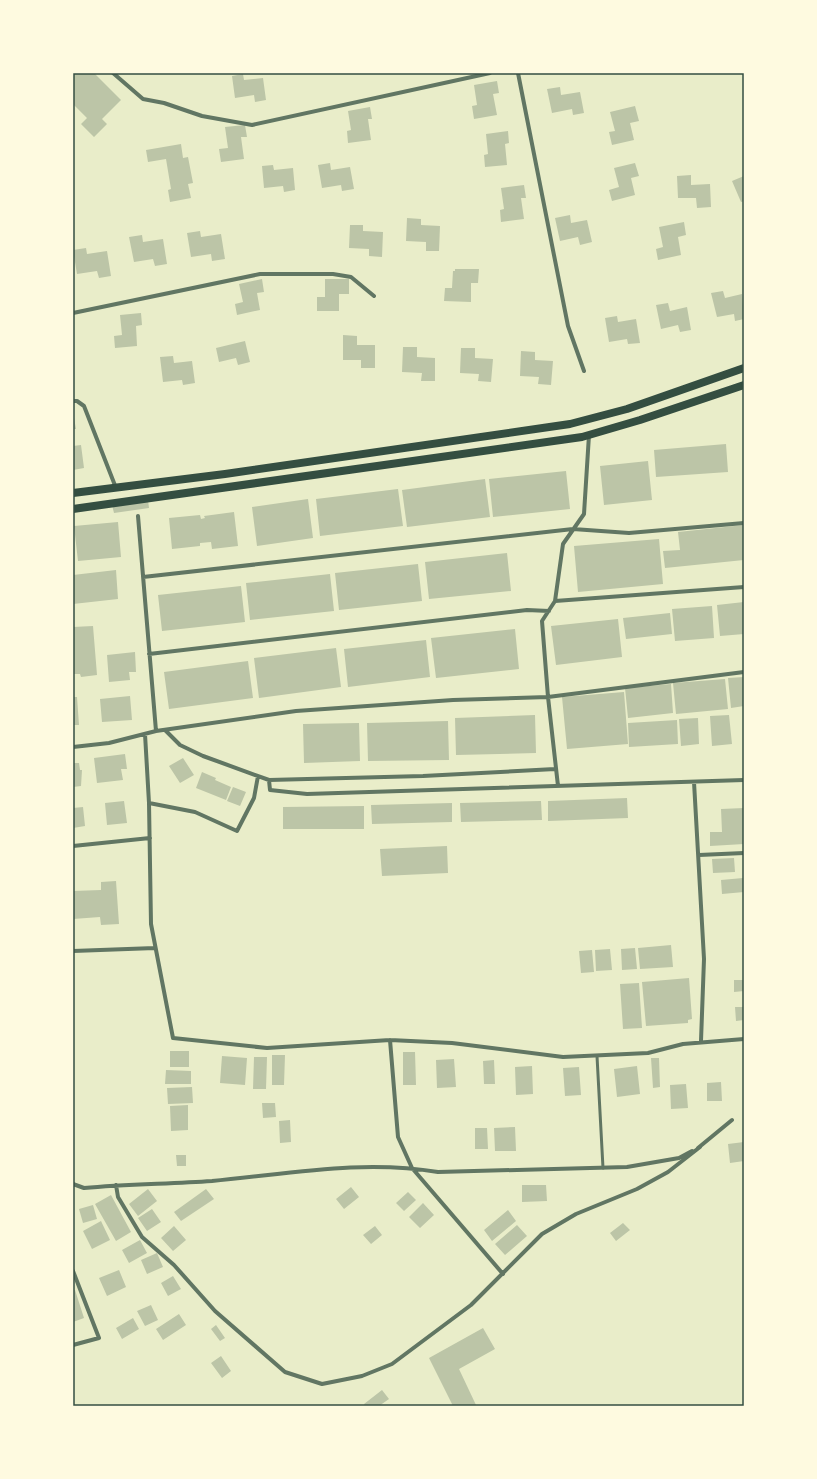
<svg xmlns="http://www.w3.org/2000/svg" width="817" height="1479" font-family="'Source Serif 4',serif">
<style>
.building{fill:#bcc5a7}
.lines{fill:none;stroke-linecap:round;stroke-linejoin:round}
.service{stroke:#617663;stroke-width:3}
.minor{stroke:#617663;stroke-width:4}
.secondary{stroke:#344e41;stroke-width:8}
.neatline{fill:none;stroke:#344e41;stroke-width:1.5}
</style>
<rect width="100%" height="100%" fill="#e9edc9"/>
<!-- building -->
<path class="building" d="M73 73H94L121 100 102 119 107 124 94 137 81 124 87 118 73 104Z
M243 74 244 80 263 78 266 100 255 102 254 95 235 98 232 76Z
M497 81 499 93 493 94 497 115 474 119 472 106 477 105 474 85Z
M560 87 561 95 580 92 584 113 573 115 572 109 552 113 547 89Z
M635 106 639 121 630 123 634 140 612 145 609 132 615 131 610 112Z
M370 107 372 119H368L371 140 348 143 347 131 351 130 348 111Z
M245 125 247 137H241L244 159 221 162 219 149 228 148 225 127Z
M508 131 509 143 505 144 507 165 485 167 484 155 488 154 486 134Z
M181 144 183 158 188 157 193 183 188 184 191 198 170 202 168 190 171 189 166 159 148 162 146 150Z
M330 163 331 170 350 167 354 189 342 191 341 185 322 188 318 165Z
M635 163 639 176 631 178 635 195 612 201 609 190 619 187 614 168Z
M273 165 274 170 293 168 295 190 284 192 283 186 264 188 262 166Z
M691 175V185L710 184 711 207 697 208 696 198H678L677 176Z
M744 176V201L741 202 732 181Z
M524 185 526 198H521L524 219 501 222 500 210 504 209 501 188Z
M570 215 571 223 587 220 592 242 580 245 578 237 560 241 555 218Z
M407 218 421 219V225L440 226 439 251H426V242L406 241Z
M684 222 686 235 678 237 681 255 658 260 656 249 663 247 659 227Z
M350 225H363V231L383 232 382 257 369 256V249L349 248Z
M200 231 201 237 221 234 225 259 212 261 211 254 191 257 187 233Z
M142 235 143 242 163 239 167 264 155 266 153 259 134 262 129 237Z
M86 248 87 254 107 251 111 276 99 278 97 271 77 274 73 250Z
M455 269H479L478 283H471V302L444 301 445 288H452L453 271H455Z
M262 279 264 292 257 293 260 310 237 315 235 304 243 302 239 284Z
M325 279H349V294H339V311H317V297H325Z
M723 291 725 298 742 294 744 319 735 321 734 314 717 317 711 293Z
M668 303 670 311 687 307 691 330 680 332 678 325 661 329 656 305Z
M141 313 142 325 136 326 137 346 115 348 114 336 122 335 120 315Z
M617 316 618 322 636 319 640 343 628 344 627 339 609 342 605 318Z
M343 335 357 336V345H375V368H361V360H343Z
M245 341 250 362 238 365 236 358 219 362 216 348Z
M403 347H417V357L435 358V381H421L422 373 402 372Z
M461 348H475V358L493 359 491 382 478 381 479 374 460 373Z
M521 351 535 352V360L553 361 551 385 538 384 539 377 520 376Z
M173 356 174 363 192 361 195 383 183 385 182 380 163 382 160 357Z
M73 413 76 429H73Z
M726 444 728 472 656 477 654 450Z
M81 445 84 468 73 470V446Z
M648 461 652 500 604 505 600 466Z
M566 471 570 509 493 517 489 479Z
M485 479 490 517 407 527 402 490Z
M398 489 403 526 320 536 316 499Z
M308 499 313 538 257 546 252 507Z
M148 500 149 508 114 513 112 505Z
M234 512 238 546 212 549 211 542 200 543V546L172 549 169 518 200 515 201 519 205 518 204 516Z
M118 522 121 557 78 561 74 526Z
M744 525V560L665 568 663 551 680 550 678 532Z
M659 539 663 584 578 592 574 546Z
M507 553 511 591 429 599 425 562Z
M418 564 422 601 339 610 335 573Z
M116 570 118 599 73 604V575Z
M330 574 334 611 250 620 246 583Z
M241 586 245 622 162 631 158 595Z
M744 602V634L720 636 717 605Z
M712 606 714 638 675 641 672 609Z
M670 613 672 634 626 639 623 618Z
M618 619 622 657 556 665 551 626Z
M93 626 97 675 81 677 80 674H73V627Z
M515 629 519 669 436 678 431 638Z
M426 640 430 677 348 687 344 649Z
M336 648 341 687 259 698 254 658Z
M135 652 136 672H129L130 680 109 682 107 655Z
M248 661 253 698 169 709 164 672Z
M744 677V706L731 708 728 678Z
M725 679 728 709 676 714 673 683Z
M671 684 673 713 628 718 625 688Z
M624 692 628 744 567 749 562 697Z
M130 696 132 720 102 722 100 699Z
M73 697H77L79 725H73Z
M535 715 536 753 456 755 455 718Z
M729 715 732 744 712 746 710 716Z
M698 718 699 744 681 746 679 719Z
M677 720 678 744 629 747 628 723Z
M448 721 449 760 368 761 367 723Z
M359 723 360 761 304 763 303 724Z
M125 754 127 769H121L123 780 97 783 94 758Z
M183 758 194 775 180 783 169 766Z
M73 763H79L80 770H82L81 786 73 787Z
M202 772 216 778 215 780 231 787 226 800 196 788Z
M233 787 246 792 240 806 227 801Z
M627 798 628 818 548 821V801Z
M124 801 127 823 107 825 105 803Z
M541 801 542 820 461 822 460 803Z
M452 803V822L372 824 371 805Z
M364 806V829H283V807Z
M83 807 85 826 73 828V808Z
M744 808V844L710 846V832H722L721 809Z
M447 846 448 873 382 876 380 849Z
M734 858 735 872 713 873 712 859Z
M743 878 744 892 722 894 721 880Z
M116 881 119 924 101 925 100 917 73 919V891L101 890V882Z
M671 945 673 967 640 969 638 948Z
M635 948 637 969 622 970 621 949Z
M610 949 612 970 596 971 595 950Z
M592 950 594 972 581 973 579 951Z
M689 978 692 1019 688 1020V1023L646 1026 642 982Z
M734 980H744V991L734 992Z
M639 983 642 1028 623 1029 620 984Z
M735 1007H744V1020L736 1021Z
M170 1051H189V1067H170Z
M403 1052H415L416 1085H403Z
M272 1055H285L284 1085H272Z
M222 1056 247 1058 245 1085 220 1083Z
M254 1057H267L266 1089H253Z
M651 1058H659L660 1087 653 1088Z
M454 1059 456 1087 437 1088 436 1060Z
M494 1060 495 1084H484L483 1061Z
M532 1066 533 1094 516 1095 515 1067Z
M637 1066 640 1094 617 1097 614 1069Z
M579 1067 581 1095 565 1096 563 1068Z
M166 1070 191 1071V1084H165Z
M721 1082 722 1101H707V1083Z
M686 1084 688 1108 671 1109 670 1085Z
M192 1087 193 1103 168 1104 167 1088Z
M262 1103H275L276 1117 263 1118Z
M188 1105V1130L171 1131 170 1106Z
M290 1120 291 1142 280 1143 279 1121Z
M515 1127 516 1151H495L494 1128Z
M475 1128H487L488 1149H475Z
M744 1142V1161L730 1163 728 1144Z
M176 1155H186V1166H177Z
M522 1185H546L547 1201 522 1202Z
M351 1187 359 1197 344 1209 336 1199Z
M148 1189 157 1201 138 1216 129 1204Z
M206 1189 214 1199 181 1221 174 1212Z
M408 1192 416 1200 404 1211 396 1203Z
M111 1195 131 1232 116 1241 95 1204Z
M423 1203 434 1215 420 1228 409 1217Z
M93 1205 97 1219 83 1223 79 1209Z
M152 1209 161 1222 147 1231 138 1218Z
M508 1210 516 1221 492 1241 484 1230Z
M101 1221 110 1240 92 1249 83 1231Z
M623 1223 630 1230 616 1241 610 1233Z
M517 1225 527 1236 505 1255 495 1244Z
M174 1226 186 1240 173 1251 161 1238Z
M375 1226 382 1235 371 1244 363 1235Z
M140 1240 147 1253 129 1263 122 1250Z
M157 1253 163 1267 147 1274 141 1260Z
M119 1270 126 1287 107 1296 99 1278Z
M173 1276 181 1289 168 1296 161 1283Z
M73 1290H75L84 1318 73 1322Z
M151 1305 158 1320 145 1326 137 1311Z
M179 1314 186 1325 163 1340 156 1329Z
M133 1318 139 1329 122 1339 116 1328Z
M216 1325 225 1338 220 1341 211 1329Z
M483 1328 495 1349 459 1369 476 1405 453 1406 429 1358Z
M221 1356 231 1371 222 1378 211 1363Z
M382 1390 389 1399 379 1406H365L364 1404Z"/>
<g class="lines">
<!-- service -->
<path class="service" d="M597 1056 603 1168"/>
<!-- minor -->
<path class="minor" d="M113 73 143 99 164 103 202 116 252 125 490 73
M518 73 568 326 584 371
M73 313 260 274H333L351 277 374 296
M73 401H77L84 406 116 488
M138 516 156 731
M143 577 573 529 629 533 744 523
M555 601 744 587
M149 654 527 610 549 611
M165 730 180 745 203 756 269 780 423 776 555 769
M145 734 149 803 151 924 173 1038 267 1048 390 1040 452 1043 563 1057 648 1053 683 1044 744 1039
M73 747 109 743 156 731 296 711 453 700 548 697 744 672
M269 780 270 790 307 794 744 780
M694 782 704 959 701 1041
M558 786 548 697 542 621 555 601 563 544 584 514 589 435
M149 803 195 812 237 831 254 798 258 776
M73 846 150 838
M699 855 744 853
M73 951 155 948
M390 1040 398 1137 412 1168 503 1274
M698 1148 732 1120
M73 1184 84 1188C126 1184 169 1184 212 1181 288 1174 362 1159 438 1172L627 1167 679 1158 692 1151
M116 1185 118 1197 142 1237 174 1265 215 1311 285 1372 322 1384 362 1376 392 1364 471 1305 542 1234 576 1214 637 1189 668 1172 700 1147
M73 1271 99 1338 73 1345"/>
<!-- secondary -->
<path class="secondary" d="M73 493 225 474 570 424 627 409 744 368
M73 509 582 437 640 420 744 385"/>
</g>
<!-- border -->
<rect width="817" height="1479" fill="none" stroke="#fefae0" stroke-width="148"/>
<rect x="74" y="74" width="669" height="1331" class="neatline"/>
</svg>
